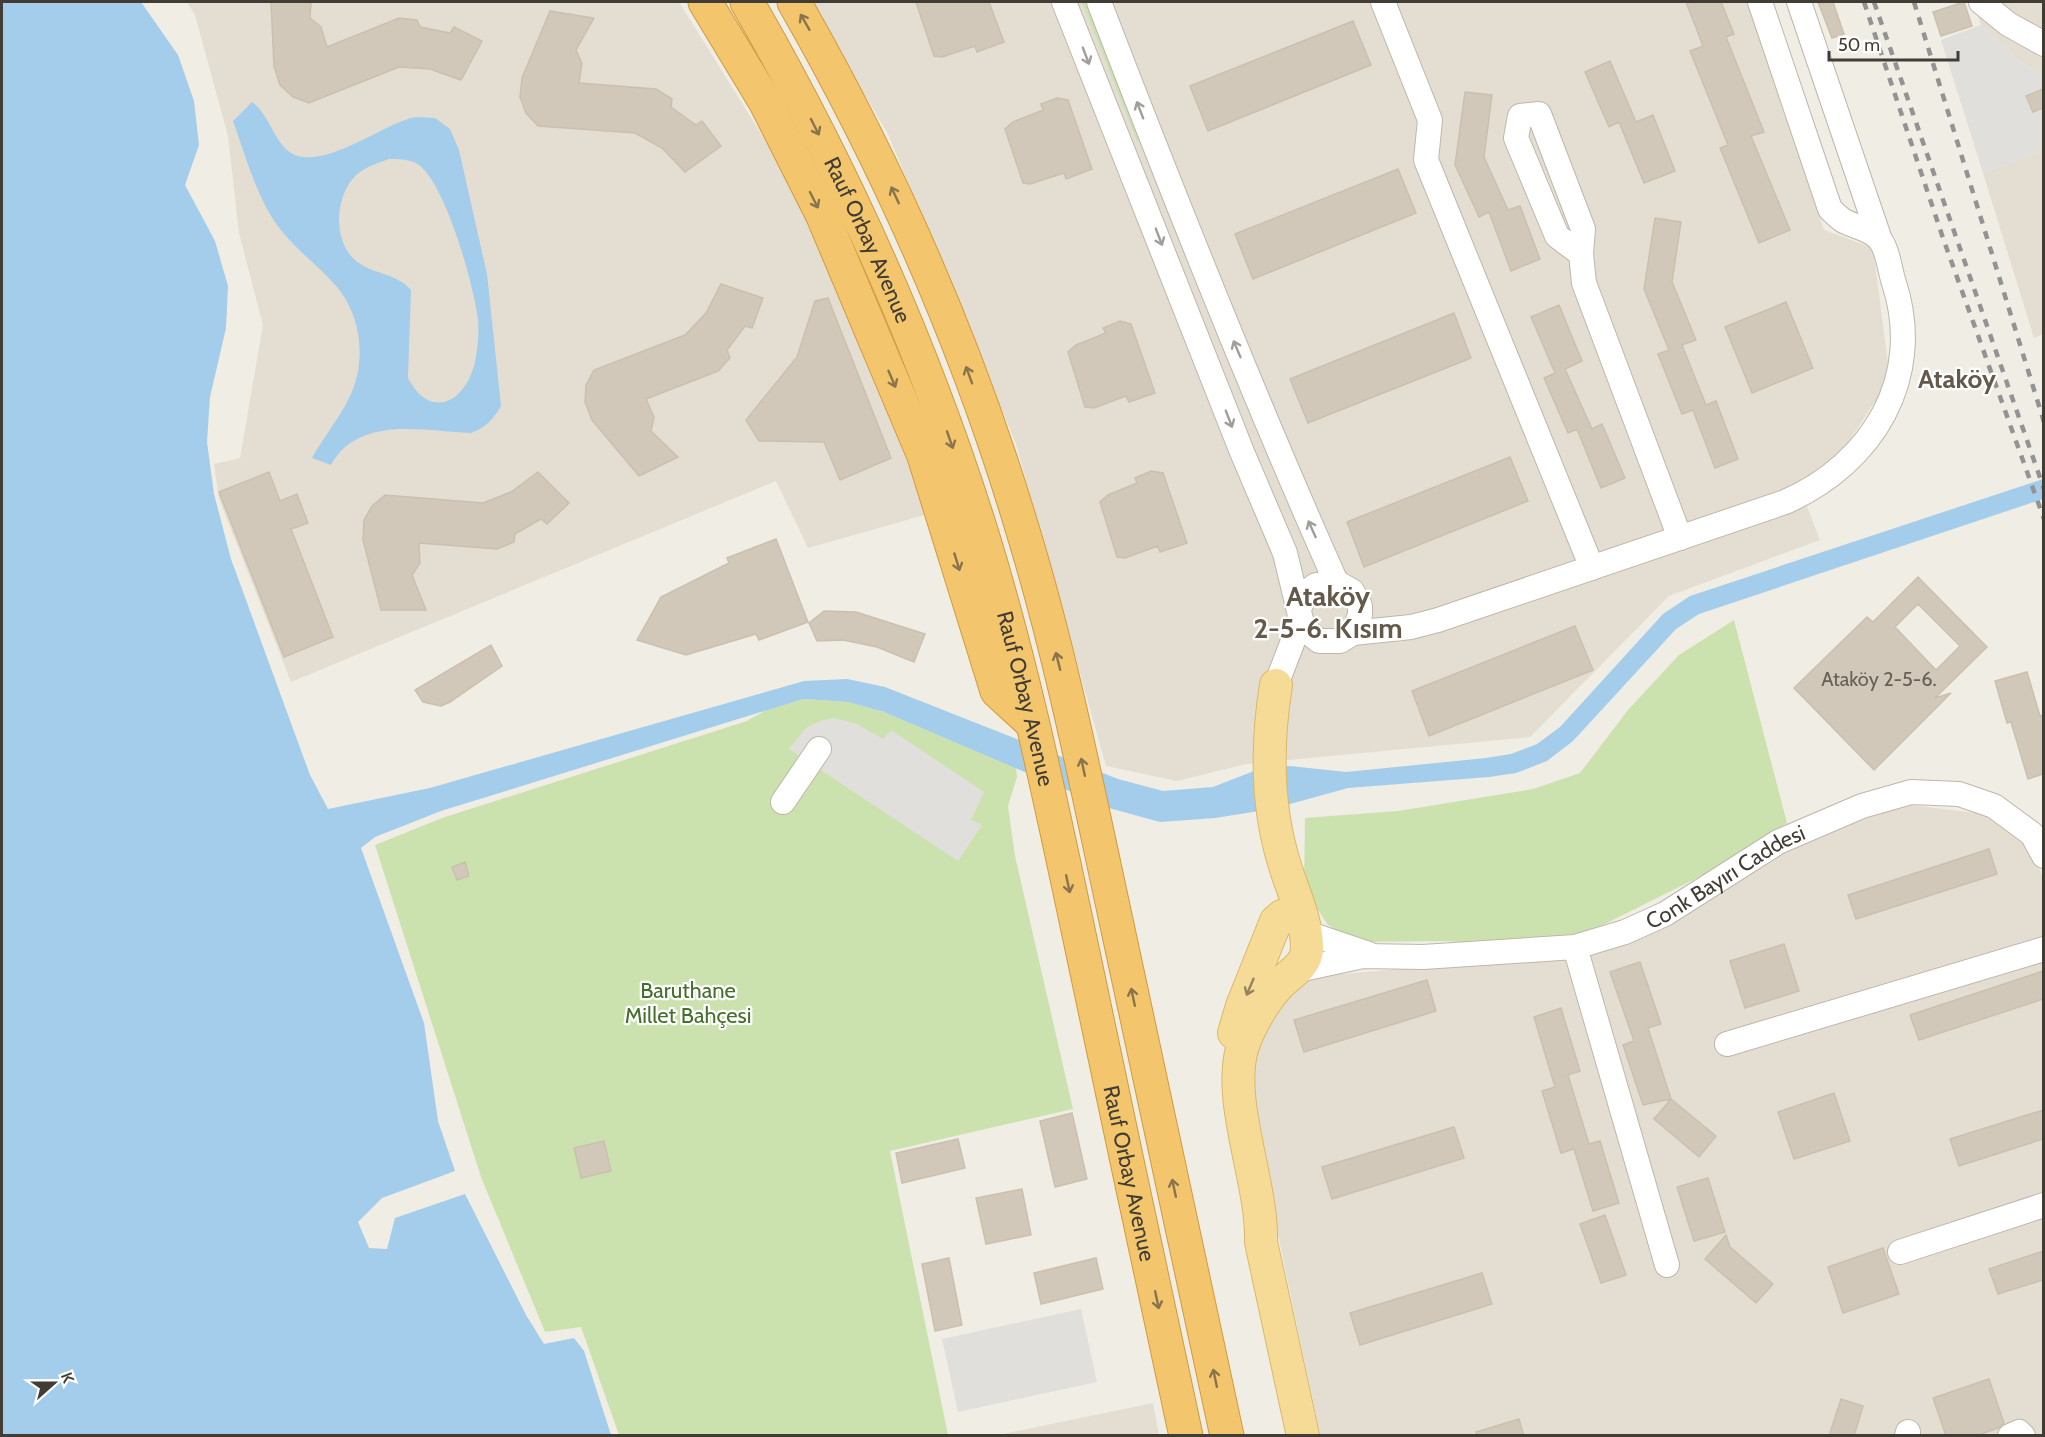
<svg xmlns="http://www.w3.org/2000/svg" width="2045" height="1437" font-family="Cabin,sans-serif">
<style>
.residential{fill:#e4ded2}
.green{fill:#cbe2af}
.parking{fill:#e1dfdc}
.water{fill:#a3cdea;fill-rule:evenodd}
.building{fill:#d1c8ba;stroke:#cbc0ae;stroke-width:1.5;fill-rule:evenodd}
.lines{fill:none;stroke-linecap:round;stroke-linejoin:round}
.minor-casing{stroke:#beb7aa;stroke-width:26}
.major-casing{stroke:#dab869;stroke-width:34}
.highway-casing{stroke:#d19a3e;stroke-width:35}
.minor{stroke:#fff;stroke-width:24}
.major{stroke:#f6db97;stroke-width:32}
.highway{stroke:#f3c66d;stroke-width:33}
.rail{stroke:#939393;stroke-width:4.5;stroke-dasharray:8 8;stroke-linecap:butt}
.oneway{stroke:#89744b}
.oneway2{stroke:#a09e9a}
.oneway3{stroke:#938461}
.labels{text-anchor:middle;stroke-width:4.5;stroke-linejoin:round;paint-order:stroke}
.number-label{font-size:20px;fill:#666056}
.street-label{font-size:22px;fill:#423d34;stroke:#fff}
.park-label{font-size:22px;fill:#466f2d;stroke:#fff}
.quarter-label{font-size:26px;font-weight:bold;fill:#645a4c;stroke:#fff}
.district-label{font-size:28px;font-weight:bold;fill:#645a4c;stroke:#fff}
</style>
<rect width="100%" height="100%" fill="#f0ede4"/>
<!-- residential -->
<path class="residential" d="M187 2H679L808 209 928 514 808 548 776 481 291 682 219 499 214 464 240 458 263 325 239 233 228 136 195 15Z
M809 2H1747L1824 230 1873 248 1890 379 1841 453 1800 488 1820 540 1669 596 1530 737 1246 764 1177 781 1106 766 1016 444 888 134Z
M1973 2H2043V77L2022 63 1981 25Z
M2043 150V334L2034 338 1983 173Z
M1902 804 1984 814 2030 846 2043 878V1435H1320L1249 1096 1256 1041 1277 1002 1311 977 1566 954 1666 927 1780 853Z
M1153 1403 1159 1435H998Z"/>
<!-- green -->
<path class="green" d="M1082 2H1088L1142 139 1137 141Z
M1734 620 1787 823 1701 876 1585 934 1513 946 1448 941 1356 942 1328 925 1304 889 1305 818 1398 811 1533 789 1580 773 1628 710 1679 655Z
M803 699 848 702 884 712 1016 768 1017 777 1008 806 1015 856 1073 1109 890 1151 948 1435H619L581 1327 545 1332 481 1177 375 845 442 818 747 721 766 710Z"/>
<!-- parking -->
<path class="parking" d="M1981 25 2022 63 2043 77V150L1983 173 1941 40Z
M834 718 857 724 883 739 891 730 984 792 971 820 982 825 958 861 789 749 807 727 820 721Z
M1081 1309 1097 1382 958 1412 942 1339Z"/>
<!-- water -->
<path class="water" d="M2 2H141L178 55 194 101 199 145 185 185 215 241 228 286 226 328 210 397 207 442 214 494 231 559 310 775 328 809 430 788 804 681 847 679 885 687 1118 779 1163 791 1213 787 1254 771 1268 768 1290 766 1346 772 1486 758 1511 754 1537 744 1560 727 1663 614 1690 596 2043 479V499L1699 614 1676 629 1573 741 1547 761 1516 773 1489 777 1348 788 1272 809 1215 818 1160 822 1109 808 884 712 848 702 803 699 441 811 375 837 361 848 424 1023 438 1121 455 1171 382 1198 358 1222 369 1248 387 1249 395 1218 465 1194 526 1315 544 1344 574 1338 584 1351 611 1435 2 1436Z
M252 102C270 115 273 141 291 153 320 171 378 128 408 119 417 116 426 118 435 118L450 129 459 150 487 274 501 406C493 420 486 427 471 433 424 431 358 415 331 465L312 458C323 438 338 420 348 400 366 367 363 321 340 291 325 271 303 256 286 236 258 205 247 159 233 121ZM389 159C398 159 407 159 416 163 445 179 474 287 478 319 479 331 478 345 476 356 470 399 432 424 408 378L411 290C397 274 379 275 362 265 332 248 333 198 356 175 365 167 378 163 389 159Z"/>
<!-- building -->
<path class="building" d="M271 2H311L310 18 321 27 327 47 399 18 417 20 420 27 450 33 454 27 482 41 461 80 430 69 399 67 309 103 293 97 280 85 274 66Z
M916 2H989L1004 42 977 52 975 46 942 57 934 56Z
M1686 2H1721L1734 34 1726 37 1764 132 1751 136 1790 230 1759 243 1720 148 1728 145 1690 51 1703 46Z
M1818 2H1833L1844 34 1832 38Z
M1964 2 1972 26 1941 36 1933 12Z
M550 11 594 18 576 50 582 63 579 83 656 89 672 99 671 107 696 125 702 121 721 146 685 172 662 148 635 133 538 126 526 113 520 97 522 78Z
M1353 21 1371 65 1208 131 1190 86Z
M1610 61 1636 122 1653 115 1675 171 1644 183 1619 122 1609 127 1585 72Z
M2043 89V108L2033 112 2026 96Z
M1465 92 1492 95 1484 157 1508 210 1520 206 1540 259 1511 271 1489 212 1479 217 1455 165Z
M1057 98 1068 100 1092 169 1066 179 1064 173 1030 184 1023 183 1005 129 1013 122 1043 110 1041 104Z
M1398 169 1416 213 1253 279 1235 234Z
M1655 218 1681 222 1672 282 1696 340 1682 345 1706 405 1716 401 1738 459 1715 468 1693 410 1682 414 1658 354 1669 350 1644 289Z
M721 284 763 298 752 328 745 326 727 350 730 358 718 371 646 399 654 417 651 431 678 457 639 476 592 420 585 402 586 385 594 370 685 335 706 313Z
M828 298 891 458 840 480 824 442 759 441 746 420 797 357 815 301Z
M1786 302 1813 368 1752 393 1725 327Z
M1559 305 1582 361 1565 369 1592 429 1602 424 1625 478 1601 488 1577 429 1568 433 1544 378 1555 373 1531 317Z
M1454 313 1471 358 1308 423 1290 379Z
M1120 321 1131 324 1155 393 1129 402 1126 396 1094 408 1085 407 1068 352 1076 345 1106 333 1103 328Z
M1510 457 1528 501 1364 567 1347 522Z
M1151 471 1163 473 1187 543 1160 552 1158 546 1125 558 1117 557 1100 502 1108 495 1137 483 1135 478Z
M269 472 280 501 297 494 308 523 291 529 333 637 284 657 219 492Z
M538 472 569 503 547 524 541 519 515 534 514 542 497 549 419 543 420 563 412 575 426 610H381L363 540 364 520 372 506 385 495 483 503 511 492Z
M776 539 808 622 759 640 756 634 686 655 637 640 661 597 729 563 727 558Z
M1918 577 1987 647 1935 698 1951 693 1874 770 1794 688 1867 617 1873 622ZM1918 604 1960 646 1936 670 1895 627Z
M824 611 856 612 925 634 914 662 877 647 843 640 817 641 809 623Z
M1575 626 1593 670 1429 736 1412 691Z
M491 645 502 666 450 702 441 706 423 702 415 690Z
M2027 672 2040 716 2043 715V774L2028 779 2011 722 2007 723 1995 681Z
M1989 849 1997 874 1856 919 1848 895Z
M465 862 469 876 457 880 452 867Z
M1784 944 1799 991 1745 1008 1730 961Z
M1640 962 1661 1024 1648 1028 1671 1099 1643 1105 1623 1045 1634 1041 1610 972Z
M2043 971V999L1919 1040 1910 1015Z
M1427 980 1436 1011 1304 1052 1294 1020Z
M1561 1008 1580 1071 1568 1075 1589 1144 1600 1141 1619 1203 1593 1211 1574 1149 1561 1153 1542 1091 1555 1087 1534 1017Z
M1834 1093 1850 1141 1794 1159 1778 1112Z
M1671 1099 1716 1136 1699 1157 1654 1119Z
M2043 1110V1139L1959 1166 1950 1139Z
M1072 1113 1087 1179 1055 1187 1040 1121Z
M1454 1127 1464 1158 1332 1199 1322 1167Z
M958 1139 965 1168 902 1183 896 1153Z
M604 1141 611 1171 581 1178 574 1148Z
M1708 1178 1725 1232 1694 1241 1677 1187Z
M1022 1189 1031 1235 986 1244 976 1198Z
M1605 1215 1626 1275 1601 1283 1580 1224Z
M1726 1235 1730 1247 1773 1284 1756 1303 1705 1259Z
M1883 1248 1899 1294 1843 1313 1828 1267Z
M2043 1251V1280L1998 1294 1989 1269Z
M949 1258 962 1325 935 1331 922 1264Z
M1096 1258 1103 1289 1041 1304 1034 1273Z
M1482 1273 1492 1304 1360 1345 1350 1313Z
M1989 1379 2004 1423 1998 1428 1976 1436H1946L1933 1398Z
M1841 1399 1863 1406 1854 1436H1829Z
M1519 1419 1524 1436H1477L1476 1432Z"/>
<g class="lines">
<!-- minor casing -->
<g class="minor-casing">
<g id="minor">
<path d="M1064 2 1242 452 1285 553 1303 628 1319 641H1340L1353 633 1360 615V606L1352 591 1336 582 1316 585 1309 590 1299 608"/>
<path d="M1099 2C1174 197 1251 391 1336 582"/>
<path d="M1383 2 1430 120 1426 160 1592 568"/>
<path d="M1799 2 1880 240"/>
<path d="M1981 2 2008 24 2044 44"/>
<path d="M1581 254 1557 236 1516 138 1520 116 1539 114 1583 229 1581 254 1584 283 1680 538"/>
<path d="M1353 633 1411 627 1438 620 1785 502C1872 464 1925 378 1894 283 1890 271 1888 250 1880 240 1872 229 1855 227 1844 221 1839 218 1834 213 1830 209L1760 2"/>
<path d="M1276 685 1301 620"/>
<path d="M783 802 819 749"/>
<path d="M1304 925 1313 935 1369 954"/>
<path d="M1575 947 1667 1265"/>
<path id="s1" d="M1298 970 1363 956 1423 957 1575 947 1625 932 1665 914 1778 842 1862 806 1911 792 1959 794 1994 806 2032 834 2044 856"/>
<path d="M1727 1044 2044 949"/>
<path d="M1900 1252 2044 1205"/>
<path d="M1907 1436 1908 1432"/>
<path d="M2010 1436 2019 1432 2023 1436"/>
</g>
</g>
<!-- major casing -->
<g class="major-casing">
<path id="major" d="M1276 685C1266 747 1266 808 1286 869 1294 894 1307 921 1307 948 1307 966 1289 974 1278 986 1264 1001 1248 1029 1242 1049 1227 1103 1263 1184 1261 1242L1303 1436
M1234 1033 1242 1006 1276 921 1282 916 1294 917 1304 925"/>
</g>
<!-- highway casing -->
<g class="highway-casing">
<g id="highway">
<path d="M705 2 766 103 822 214 924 456 997 691 1032 723"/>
<path id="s2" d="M747 2C844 170 924 348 982 534 1023 667 1051 803 1080 939 1115 1105 1150 1270 1186 1436"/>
<path d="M794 2C889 168 967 344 1022 528 1062 658 1088 792 1117 925 1154 1095 1191 1265 1227 1436"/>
</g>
</g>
<!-- minor -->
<use href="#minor" class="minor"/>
<!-- major -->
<use href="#major" class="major"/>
<!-- highway -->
<use href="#highway" class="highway"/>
<!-- rail -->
<path class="rail" d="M1864 2 1944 241 2044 519
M1874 2 2044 489
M1914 2 2044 422"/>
</g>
<!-- one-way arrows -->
<defs><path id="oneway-shaft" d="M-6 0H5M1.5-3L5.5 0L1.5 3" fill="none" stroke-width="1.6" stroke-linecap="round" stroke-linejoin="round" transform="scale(1.5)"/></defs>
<g class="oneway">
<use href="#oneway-shaft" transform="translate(805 22) rotate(-120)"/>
<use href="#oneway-shaft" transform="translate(815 127) rotate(63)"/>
<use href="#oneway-shaft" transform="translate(895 195) rotate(-115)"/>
<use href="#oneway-shaft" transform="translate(814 200) rotate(63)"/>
<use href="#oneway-shaft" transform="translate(969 375) rotate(-110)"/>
<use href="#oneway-shaft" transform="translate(892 379) rotate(67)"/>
<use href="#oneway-shaft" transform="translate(950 440) rotate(71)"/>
<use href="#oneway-shaft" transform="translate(957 562) rotate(73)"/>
<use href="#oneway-shaft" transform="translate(1058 661) rotate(-104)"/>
<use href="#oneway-shaft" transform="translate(1083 767) rotate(-102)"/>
<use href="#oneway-shaft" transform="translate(1068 884) rotate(78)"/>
<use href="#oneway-shaft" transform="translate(1133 997) rotate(-102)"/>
<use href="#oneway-shaft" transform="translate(1174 1188) rotate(-102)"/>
<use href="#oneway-shaft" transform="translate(1157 1300) rotate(78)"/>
<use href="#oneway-shaft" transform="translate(1215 1378) rotate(-102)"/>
</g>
<g class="oneway2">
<use href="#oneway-shaft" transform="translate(1086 56) rotate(69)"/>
<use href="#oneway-shaft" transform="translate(1140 110) rotate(-111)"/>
<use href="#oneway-shaft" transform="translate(1159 237) rotate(69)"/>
<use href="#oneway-shaft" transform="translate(1237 349) rotate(-113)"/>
<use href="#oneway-shaft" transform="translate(1229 419) rotate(69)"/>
<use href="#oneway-shaft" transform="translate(1312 529) rotate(-114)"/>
</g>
<use class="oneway3" href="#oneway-shaft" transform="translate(1250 987) rotate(113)"/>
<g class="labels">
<!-- number labels -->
<g class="number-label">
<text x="1879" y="686">Ataköy 2-5-6.</text>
</g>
<!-- street labels -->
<g class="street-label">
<text dy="8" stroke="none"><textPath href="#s2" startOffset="267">Rauf Orbay Avenue</textPath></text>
<text dy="8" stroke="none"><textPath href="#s2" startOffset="753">Rauf Orbay Avenue</textPath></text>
<text dy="8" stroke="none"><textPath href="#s1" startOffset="446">Conk Bayırı Caddesi</textPath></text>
<text dy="8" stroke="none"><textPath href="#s2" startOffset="1239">Rauf Orbay Avenue</textPath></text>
</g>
<!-- park labels -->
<g class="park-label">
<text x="688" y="998">Baruthane<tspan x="688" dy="25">Millet Bahçesi</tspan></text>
</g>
<!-- quarter labels -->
<g class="quarter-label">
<text x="1957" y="388">Ataköy</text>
</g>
<!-- district labels -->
<g class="district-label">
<text x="1328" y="606">Ataköy<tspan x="1328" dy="32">2-5-6. Kısım</tspan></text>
</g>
</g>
<!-- border -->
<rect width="2045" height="1437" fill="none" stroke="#423d34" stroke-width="6"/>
<!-- north arrow -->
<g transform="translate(54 1383) rotate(69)" stroke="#ffffff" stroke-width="4.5" paint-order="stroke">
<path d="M0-4.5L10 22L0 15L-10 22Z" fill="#423d34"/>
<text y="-9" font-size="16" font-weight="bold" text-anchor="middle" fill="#423d34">K</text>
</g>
<!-- scale -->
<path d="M1829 51v9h129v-9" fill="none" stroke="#423d34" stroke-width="3"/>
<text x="1838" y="51" font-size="18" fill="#423d34" stroke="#ffffff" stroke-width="4.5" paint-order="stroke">50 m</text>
</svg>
